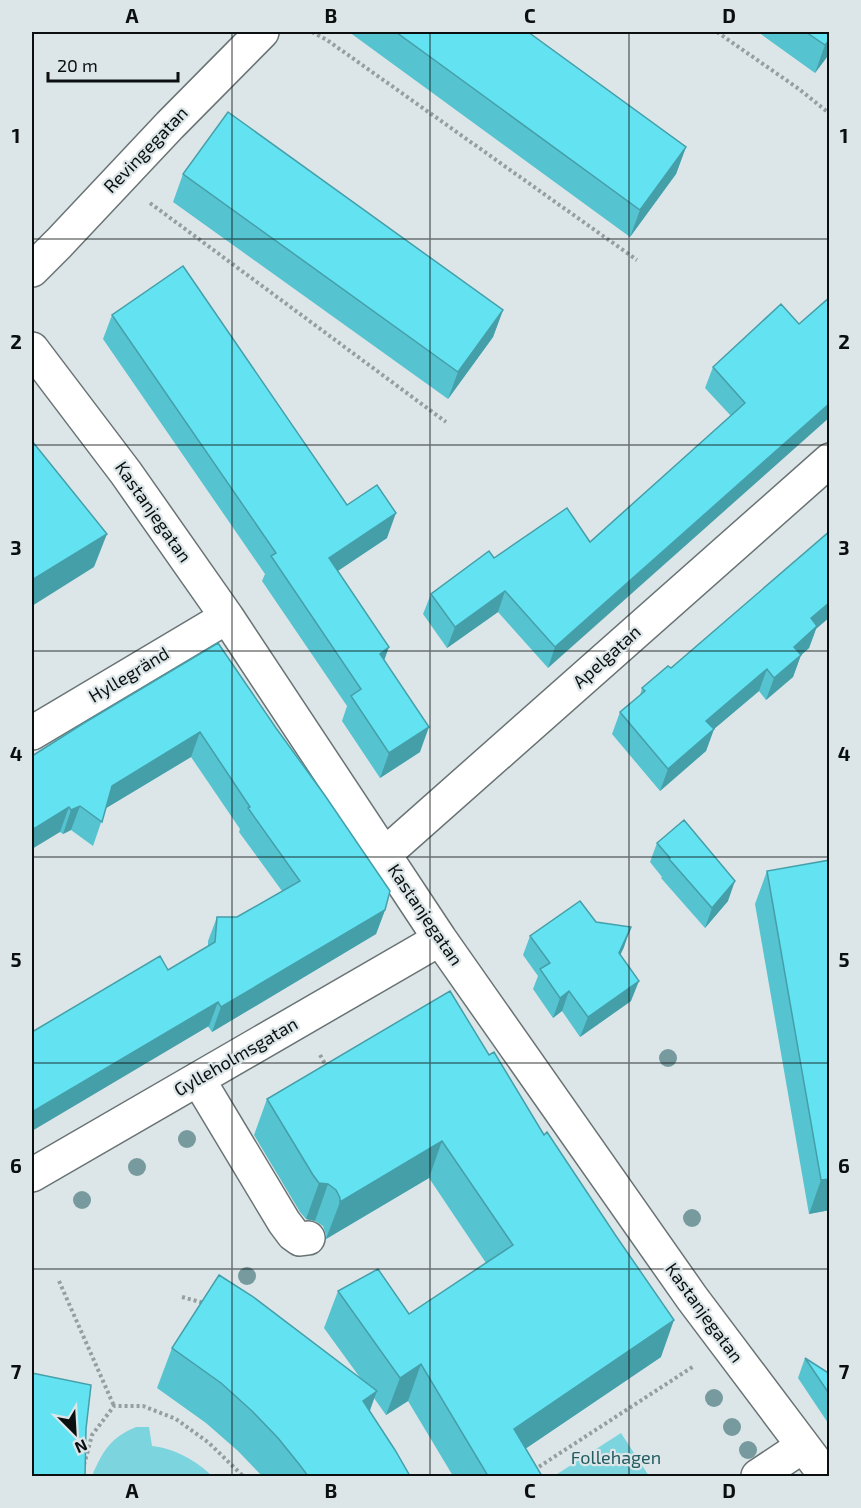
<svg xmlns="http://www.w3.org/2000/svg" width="861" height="1508" font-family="'Exo 2',sans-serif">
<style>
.green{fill:#7cd4de}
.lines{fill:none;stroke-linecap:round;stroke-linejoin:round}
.minor-casing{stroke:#6a7374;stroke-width:36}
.path{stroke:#969e9f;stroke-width:4;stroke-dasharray:3 3;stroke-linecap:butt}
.minor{stroke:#fff;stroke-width:33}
.tree{fill:#779a9e}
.wall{fill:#55c3d0}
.shaded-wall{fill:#459fa9}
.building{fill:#63e3f2;stroke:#459fa9;stroke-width:1.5}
.grid{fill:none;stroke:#0b0f0f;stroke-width:1.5;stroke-opacity:0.55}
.labels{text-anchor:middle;stroke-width:4.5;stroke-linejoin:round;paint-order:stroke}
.street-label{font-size:18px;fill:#0b0f0f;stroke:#dce6e8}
.park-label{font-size:18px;fill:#245b61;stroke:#dce6e8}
.neatline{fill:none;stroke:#0b0f0f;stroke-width:2}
.grid-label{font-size:20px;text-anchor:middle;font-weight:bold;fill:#0b0f0f}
</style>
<rect width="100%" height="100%" fill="#dce6e8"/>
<!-- green -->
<path class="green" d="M136 1427H149L152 1446C174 1448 197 1461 212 1476H92C102 1452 111 1437 136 1427Z
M621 1433 649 1476H554Z"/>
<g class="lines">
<!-- minor casing -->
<g class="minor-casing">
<path id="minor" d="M32 270 59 243 170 125 262 32
M32 349 126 473 227 617 440 939 692 1298 826 1476
M32 733 227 617
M385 854 830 460
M198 1079 284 1222 293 1234 300 1239 308 1238
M32 1175 440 939
M758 1476 803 1446"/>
</g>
<!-- path -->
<path class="path" d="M312 32 327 40 637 260
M717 32 799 89 830 114
M150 203 446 422
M320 1055 327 1067
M59 1281 114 1406
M182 1297 204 1303
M84 1465 92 1435 114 1406H143L176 1419 209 1443 243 1476
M534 1470 694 1366"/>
<!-- minor -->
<use href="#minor" class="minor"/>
</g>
<!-- trees -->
<g class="tree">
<circle cx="668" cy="1058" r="9"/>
<circle cx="187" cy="1139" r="9"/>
<circle cx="137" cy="1167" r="9"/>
<circle cx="82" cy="1200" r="9"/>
<circle cx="692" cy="1218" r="9"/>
<circle cx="247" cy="1276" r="9"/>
<circle cx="714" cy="1398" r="9"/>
<circle cx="732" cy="1427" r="9"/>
<circle cx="748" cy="1450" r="9"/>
</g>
<!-- wall -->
<path class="wall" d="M349 32H528L686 147 676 174 630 237Z
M758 32H830V53L815 73Z
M183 174 503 310 493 337 448 399 173 202Z
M830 297 548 668 498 612 447 648 423 614 431 594 494 558 590 542 731 416 705 388 713 367 799 324Z
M112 315 387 538 337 571 384 660 420 752 380 778 342 721 347 706 262 581 265 574 103 339Z
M816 629 809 648 801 655 793 677 766 700 759 691 714 729 706 751 660 791 612 734 620 712 640 695 642 688 671 668Z
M218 643 385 910 376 934 212 1032 168 970 208 946V941L217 917H237L282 891 239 832 240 829 191 757 106 808 93 846 71 830 63 834 60 832 32 756Z
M657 843 728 901 705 928 661 878 662 877 650 862Z
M767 871 830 1210 809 1214 755 904Z
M596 922 624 947 620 955 631 1001 580 1037 562 1011 553 1018 533 989 538 976 523 955 530 936Z
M450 991 661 1357 525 1449 542 1476H453L408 1401 386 1415 374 1398 370 1411 410 1476H262L238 1451 206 1423 157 1388 172 1348 361 1379 324 1328 338 1291 409 1314 486 1263 429 1178 326 1239V1235L323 1226 315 1221 306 1219 300 1212 254 1135 267 1099Z
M805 1358 830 1374V1426L798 1378Z"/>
<!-- shaded-wall -->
<path class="shaded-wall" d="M830 39V53L815 73 825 45Z
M686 147 676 174 630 237 640 210Z
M503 310 493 337 448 399 458 372Z
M830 403V417L548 668 555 647Z
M396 513 387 538 320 583 329 558Z
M107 534 94 567 32 606V580Z
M505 591 498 612 447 648 455 627Z
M830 602V617L816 629 809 648 786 669 794 647 811 618Z
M389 647 380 672V654Z
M801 655 793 677 766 700 774 678Z
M767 669 759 691 714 729 706 751 660 791 668 769 706 721Z
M429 727 420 752 380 778 389 753Z
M200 732 191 757 103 810 112 786Z
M80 806 71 830 63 834 71 810Z
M69 807 60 832 32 849V830Z
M735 881 728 901 705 928 712 908Z
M385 910 376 934 212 1032 221 1007Z
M631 927 624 947 612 973 619 953Z
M639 981 631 1001 580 1037 588 1017Z
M569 991 562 1011 553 1018 560 998Z
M218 1002 209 1026 32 1131V1112Z
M442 1141 429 1178 326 1239 340 1202Z
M830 1179V1210L809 1214 821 1180Z
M319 1183 328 1184 315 1221 306 1219Z
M674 1320 661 1357 500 1466 514 1429Z
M421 1364 408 1401 386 1415 400 1378Z
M377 1391 362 1431 363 1401Z"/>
<!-- building -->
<path class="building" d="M396 32H528L686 147 640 210Z
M806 32H830V39L825 45Z
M228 112 503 310 458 372 183 174Z
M183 266 347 505 377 485 396 513 329 558 389 647 380 654 429 727 389 753 351 696 361 689 271 556 276 553 112 315Z
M830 297V403L555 647 505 591 455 627 431 594 489 551 494 558 567 508 590 542 745 403 713 367 781 304 799 324Z
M32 441 107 534 32 580Z
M830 531V602L811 618 817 626 794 647 801 655 774 678 767 669 706 721 714 729 668 769 620 712 645 691 642 688 668 666 671 668Z
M218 643 276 728 326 797 390 891 385 910 221 1007 218 1002 32 1112V1032L160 956 168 970 215 942 217 917H237L300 881 248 808 250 807 200 732 112 786 102 822 80 806 71 810 69 807 32 830V756L84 723Z
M684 820 735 881 712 908 669 859 670 858 657 843Z
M830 860V1179L821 1180 767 871Z
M580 901 596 922 631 927 619 953 639 981 588 1017 569 991 560 998 540 969 550 963 530 936Z
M450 991 489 1055 494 1052 544 1135 547 1132 616 1236 674 1320 514 1429 542 1476H488L421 1364 400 1378 338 1291 378 1269 409 1314 513 1245 442 1141 340 1202V1198L336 1190 328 1184 319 1183 313 1175 267 1099Z
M219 1275 252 1296 377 1391 363 1401 395 1450 410 1476H308L299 1464 278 1438 252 1411 221 1383 172 1348Z
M805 1358 830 1374V1395Z
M32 1373 91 1385 86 1429 85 1476H32Z"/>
<!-- grid -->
<path class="grid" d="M232 32V1476M430 32V1476M629 32V1476M32 239H830M32 445H830M32 651H830M32 857H830M32 1063H830M32 1269H830"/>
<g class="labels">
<!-- street labels -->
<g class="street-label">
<text transform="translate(146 150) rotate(-46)" y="6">Revingegatan</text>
<text transform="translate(153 512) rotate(55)" y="6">Kastanjegatan</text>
<text transform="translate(607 657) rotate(-42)" y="6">Apelgatan</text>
<text transform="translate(129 675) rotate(-31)" y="6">Hyllegränd</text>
<text transform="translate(425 915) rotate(56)" y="6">Kastanjegatan</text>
<text transform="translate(236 1057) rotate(-30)" y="6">Gylleholmsgatan</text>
<text transform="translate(704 1313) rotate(54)" y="6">Kastanjegatan</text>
</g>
<!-- park labels -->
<g class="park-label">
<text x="616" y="1464">Follehagen</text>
</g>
</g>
<!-- border -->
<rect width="861" height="1508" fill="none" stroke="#dce6e8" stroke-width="66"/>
<!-- north arrow -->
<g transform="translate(75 1433) rotate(156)" stroke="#dce6e8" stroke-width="4.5" paint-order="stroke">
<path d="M0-4.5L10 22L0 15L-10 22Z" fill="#0b0f0f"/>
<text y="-9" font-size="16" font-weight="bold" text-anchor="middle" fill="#0b0f0f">N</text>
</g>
<!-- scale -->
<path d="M48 72v9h130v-9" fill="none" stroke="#0b0f0f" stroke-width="3"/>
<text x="57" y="72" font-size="18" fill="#0b0f0f" stroke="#dce6e8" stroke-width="4.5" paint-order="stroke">20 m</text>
<rect x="33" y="33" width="795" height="1442" class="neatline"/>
<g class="grid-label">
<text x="132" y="23">A</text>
<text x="331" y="23">B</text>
<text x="530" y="23">C</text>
<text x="729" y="23">D</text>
<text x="16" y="143">1</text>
<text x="844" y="143">1</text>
<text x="16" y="349">2</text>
<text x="844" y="349">2</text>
<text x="16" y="555">3</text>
<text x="844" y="555">3</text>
<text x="16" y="761">4</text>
<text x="844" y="761">4</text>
<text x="16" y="967">5</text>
<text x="844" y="967">5</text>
<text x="16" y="1173">6</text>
<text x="844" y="1173">6</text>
<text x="16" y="1379">7</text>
<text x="844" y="1379">7</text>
<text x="132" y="1498">A</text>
<text x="331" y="1498">B</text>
<text x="530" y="1498">C</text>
<text x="729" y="1498">D</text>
</g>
</svg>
